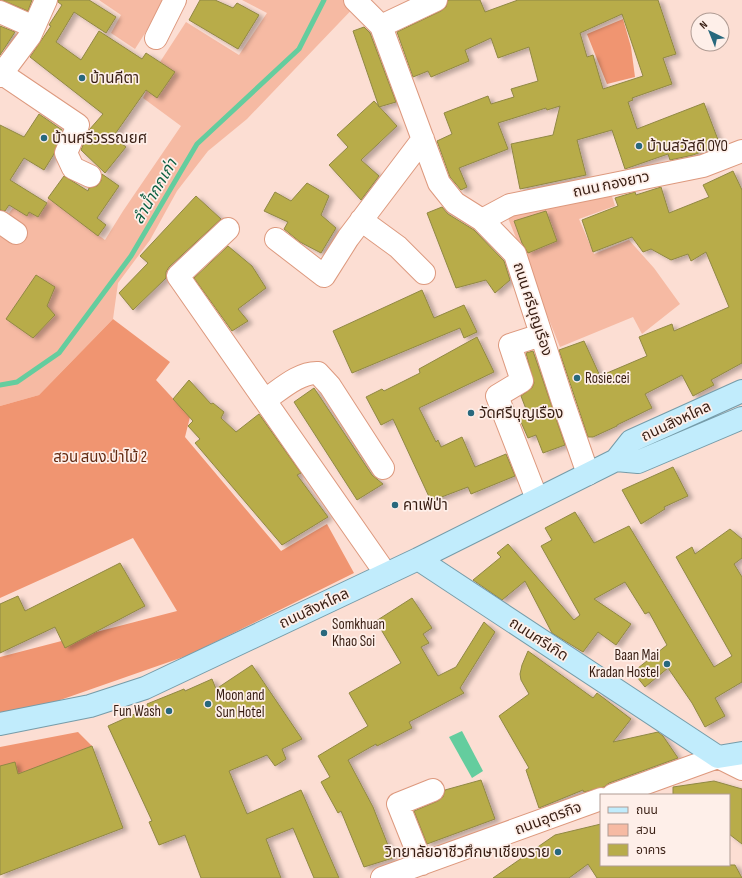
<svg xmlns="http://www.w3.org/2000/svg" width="742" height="878" font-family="'Sofia Sans Condensed','Noto Sans Thai',sans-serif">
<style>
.green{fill:#f6baa3}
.forest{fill:#f09571}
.water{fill:#64cd9e}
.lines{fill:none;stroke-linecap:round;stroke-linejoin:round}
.stream{stroke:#64cd9e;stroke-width:5}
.building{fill:#b8ac4a;stroke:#908843;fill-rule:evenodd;filter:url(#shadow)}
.minor-casing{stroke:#dd997e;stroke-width:24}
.major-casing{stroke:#769ca9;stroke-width:24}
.minor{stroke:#fff;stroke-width:22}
.major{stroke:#c1ecfc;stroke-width:22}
.poi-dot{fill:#28687d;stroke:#feefe9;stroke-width:1.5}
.labels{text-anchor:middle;stroke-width:3.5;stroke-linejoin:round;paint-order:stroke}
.poi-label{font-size:15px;fill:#381e13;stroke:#feefe9;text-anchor:start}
.street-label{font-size:15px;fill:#381e13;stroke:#feefe9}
.park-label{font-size:15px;fill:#622a11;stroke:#feefe9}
.water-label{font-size:16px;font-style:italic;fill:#095e40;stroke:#feefe9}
</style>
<defs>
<filter id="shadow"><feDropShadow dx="4.5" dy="2.5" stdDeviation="2" flood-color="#0004"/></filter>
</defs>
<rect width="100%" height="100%" fill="#fcded3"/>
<!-- green -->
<path class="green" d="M99 0H166L135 49 111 33 121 15Z
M242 0H361L247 119 208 151 177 191 150 240 118 283 113 319 39 395 0 406V225L13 208 29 212 38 217 47 203 48 198 105 240 123 211 181 126 143 98 160 62 186 22 239 55 267 13Z
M611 193 615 206 579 219 594 254 629 240 654 268 680 304 642 334 633 317 560 347 508 218 553 203Z"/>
<!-- forest -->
<path class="forest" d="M623 19 631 47 635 77 607 84 587 34Z
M113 319 170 362 156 380 190 417 185 437 281 551 327 524 354 573 189 655 0 721V657L177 611 133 538 0 598V406L39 395Z
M78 732 92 746 17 775 0 814V747Z"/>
<!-- water -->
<path class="water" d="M462 731 483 771 472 778 449 737Z"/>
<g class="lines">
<!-- stream -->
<path class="stream" d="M0 385 17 382 59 353 131 256 197 144 299 49 324 0"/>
</g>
<!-- building -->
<path class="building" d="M2 0H32L28 11Z
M58 0H89L116 17 106 33 74 12 56 42 81 60 99 31 142 59 146 53 175 72 157 98 146 90 113 137 126 147 105 173 81 150 89 130 103 114 30 57 51 26 49 25 62 5 58 2Z
M200 0H215L233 8 237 3 259 15 238 49 189 20Z
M448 0H480L485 12 518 0H658L676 54 663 58 672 84 632 98 633 100 628 102 637 129 704 103 720 145 693 155 670 160 668 154 625 169 612 130 577 140 586 175 520 189 511 144 553 135 560 106 547 110 546 108 498 123 508 149 459 168 467 187 461 190 450 177 437 141 452 134 444 113 488 96 491 104 514 97 511 89 538 81 529 47 498 58 491 38 465 50 469 61 431 77 428 71 413 77 397 32 441 11 446 7ZM622 14 643 76 603 89 593 55 587 57 580 33Z
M0 26 15 32 0 55Z
M364 27 370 33 396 102 379 107 353 31Z
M374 101 397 126 361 160 379 176 361 200 329 165 348 147 337 135Z
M39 114 62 130 54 154 44 170 24 158 10 180 47 203 38 217 29 212 27 216 9 205 5 211 0 210V125L24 137Z
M733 171 742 190V363L711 380 714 385 693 396 682 375 645 394 652 408 617 425V426L593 437H588L559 350 584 341 600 376 647 356 639 337 672 324 674 331 729 307 706 252 691 261 688 254 671 260 651 249 643 252 632 237 593 252 582 220 618 206 615 198 635 192 636 195 661 187 669 213 709 197 703 185Z
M102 174 119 186 97 218 106 225 98 236 48 198 64 176 88 191 89 188 97 186 101 181Z
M307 183 329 196 321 215 336 228 321 253 300 242 284 229 288 222 264 211 275 192 291 201Z
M196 196 221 219 169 267 166 272V278L133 310 119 293 148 263 140 256Z
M442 207 448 214 474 230 504 261 510 280 495 293 486 280 456 288 427 213Z
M546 211 557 241 528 253 522 243 514 221Z
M228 246 252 266 266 288 238 309 248 321 232 331 194 278Z
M36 275 55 287 47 306 55 315 33 338 6 319Z
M422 290 434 318 464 305 477 332 464 338 460 328 352 373 333 331Z
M477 337 494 372 419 408 436 442 438 440 441 447 462 437 475 467 506 454 515 476 471 494 468 487 431 501 393 419 381 425 366 397 382 389 384 391 420 373 419 369Z
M533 351 565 445 543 453 536 435 528 438 517 413 526 409 521 396 532 388 534 383 526 353Z
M189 380 211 404 213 403 224 412 221 418 236 432 259 414 301 473 297 475 328 517 282 545 195 443 200 439 188 426 193 421 173 399Z
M314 388 372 475 383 484 357 500 294 402Z
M673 467 688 496 664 507 665 509 641 524 622 490Z
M575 512 594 543 629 526 714 667 732 656 676 557 692 547 695 554 730 529 742 539V558L734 564 742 577V682L715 698 725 716 705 727 692 703 668 668 645 687 633 672 667 645 649 612 645 614 625 582 594 599 631 624 616 645 598 632 583 652 552 633 525 581 502 600 473 580 501 557 497 553 508 544 574 620 580 615 541 546 552 540 545 528Z
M120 563 145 606 65 648 55 627 0 653V604L18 596 25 611Z
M412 598 432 628 423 634 429 643 421 647 438 676 456 667 484 622 495 632 460 688 464 693 409 722 412 728 377 746 376 744 348 760 373 807 393 858 364 867 341 811 338 813 321 782 330 777 318 756 368 726 349 693 401 663 376 621Z
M528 651 593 698 597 693 631 719 613 742 658 732 663 736 678 758 609 783 604 787 584 792 583 790 539 808 526 770 529 768 499 716 529 694 521 680 520 674 522 665Z
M252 665 302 739 282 749 286 759 275 766 267 755 229 771 247 814 301 790 339 878H314L293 828 266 839 281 878H201L185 835 159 845 149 822 152 821 108 726 148 708 147 704 184 689 185 691 212 679 216 689Z
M92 746 123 828 0 875V766L15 762 18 774Z
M481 780 495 819 427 844 414 811 438 801 443 797 445 790Z
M714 781 742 789V844L729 834V795H673V787Z
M601 824V865H735L742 878H597L588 864 569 878H493L555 835Z"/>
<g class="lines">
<!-- minor casing -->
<g class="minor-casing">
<path id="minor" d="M355 0 381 26 439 183 455 203 482 220 515 254 563 402 588 474
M0 12 34 27
M381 26 436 0
M156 38 175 0
M1 73 78 125 66 153 73 168 90 176
M0 76 30 36 46 0
M361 220 398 247 424 273
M482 220 510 205 703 166 742 151
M0 222 16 233
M228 229 178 276 386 574
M276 239 324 276 348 238 423 139
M265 400C280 390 299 372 318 373L330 386 383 468
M537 499 497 396 522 381 510 345 541 335
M613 795 718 757 742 769
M422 864 398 804 433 790
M382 878 601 799"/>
</g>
<!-- major casing -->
<g class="major-casing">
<path id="major" d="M616 460 638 462 742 418
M418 559 718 757 742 753
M0 724 90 706 145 688 418 559 616 460 631 441 742 391"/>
</g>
<!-- minor -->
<use href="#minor" class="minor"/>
<!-- major -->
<use href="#major" class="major"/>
</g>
<!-- markers -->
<g class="poi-dot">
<circle cx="82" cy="78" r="4"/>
<circle cx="44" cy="138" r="4"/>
<circle cx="639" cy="146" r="4"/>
<circle cx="577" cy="378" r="4"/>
<circle cx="471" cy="413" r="4"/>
<circle cx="395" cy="505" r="4"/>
<circle cx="324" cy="633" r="4"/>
<circle cx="667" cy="664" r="4"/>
<circle cx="208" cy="704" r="4"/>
<circle cx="169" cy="711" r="4"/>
<circle cx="558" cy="852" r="4"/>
</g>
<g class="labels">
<!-- poi labels -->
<g class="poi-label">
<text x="90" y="83">บ้านคีตา</text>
<text x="52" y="143">บ้านศรีวรรณยศ</text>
<text x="647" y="151">บ้านสวัสดี OYO</text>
<text x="585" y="383">Rosie.cei</text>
<text x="479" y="418">วัดศรีบุญเรือง</text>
<text x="403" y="510">คาเฟ่ป่า</text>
<text x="332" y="629">Somkhuan<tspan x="332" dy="17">Khao Soi</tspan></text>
<text x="659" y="660" text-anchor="end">Baan Mai<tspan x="659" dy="17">Kradan Hostel</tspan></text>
<text x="216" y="700">Moon and<tspan x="216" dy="17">Sun Hotel</tspan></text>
<text x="161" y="716" text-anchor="end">Fun Wash</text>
<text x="550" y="857" text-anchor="end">วิทยาลัยอาชีวศึกษาเชียงราย</text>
</g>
<!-- street labels -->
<g class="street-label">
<text transform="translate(611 184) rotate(-12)" y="5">ถนน กองยาว</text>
<text transform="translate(533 309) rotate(72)" y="5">ถนน ศรีบุญเรือง</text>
<text transform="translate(676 421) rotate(-25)" y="5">ถนนสิงหไคล</text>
<text transform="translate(314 608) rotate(-25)" y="5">ถนนสิงหไคล</text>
<text transform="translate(539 639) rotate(33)" y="5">ถนนศรีเกิด</text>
<text transform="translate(548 818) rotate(-20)" y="5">ถนนอุตรกิจ</text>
</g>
<!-- park labels -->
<g class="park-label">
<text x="100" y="462">สวน สนง.ป่าไม้ 2</text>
</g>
<!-- water labels -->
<g class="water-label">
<text transform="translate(154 191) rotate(-60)" y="6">ลำน้ำกกเก่า</text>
</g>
</g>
<!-- legend -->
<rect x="600" y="794" width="130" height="72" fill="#feefe9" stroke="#af9b93"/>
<rect x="608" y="807" width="20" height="6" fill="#c1ecfc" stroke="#af9b93"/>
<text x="636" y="814" font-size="12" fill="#381e13">ถนน</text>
<rect x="608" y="824" width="20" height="12" fill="#f6baa3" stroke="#af9b93"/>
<text x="636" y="834" font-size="12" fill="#381e13">สวน</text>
<rect x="608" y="844" width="20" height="12" fill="#b8ac4a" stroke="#af9b93"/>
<text x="636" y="854" font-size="12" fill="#381e13">อาคาร</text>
<!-- north arrow -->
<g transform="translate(710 32) rotate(317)"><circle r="19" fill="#feefe9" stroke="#af9b93"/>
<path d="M0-3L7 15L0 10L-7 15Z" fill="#28687d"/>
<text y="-6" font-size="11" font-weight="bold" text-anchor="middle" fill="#381e13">N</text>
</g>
</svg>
